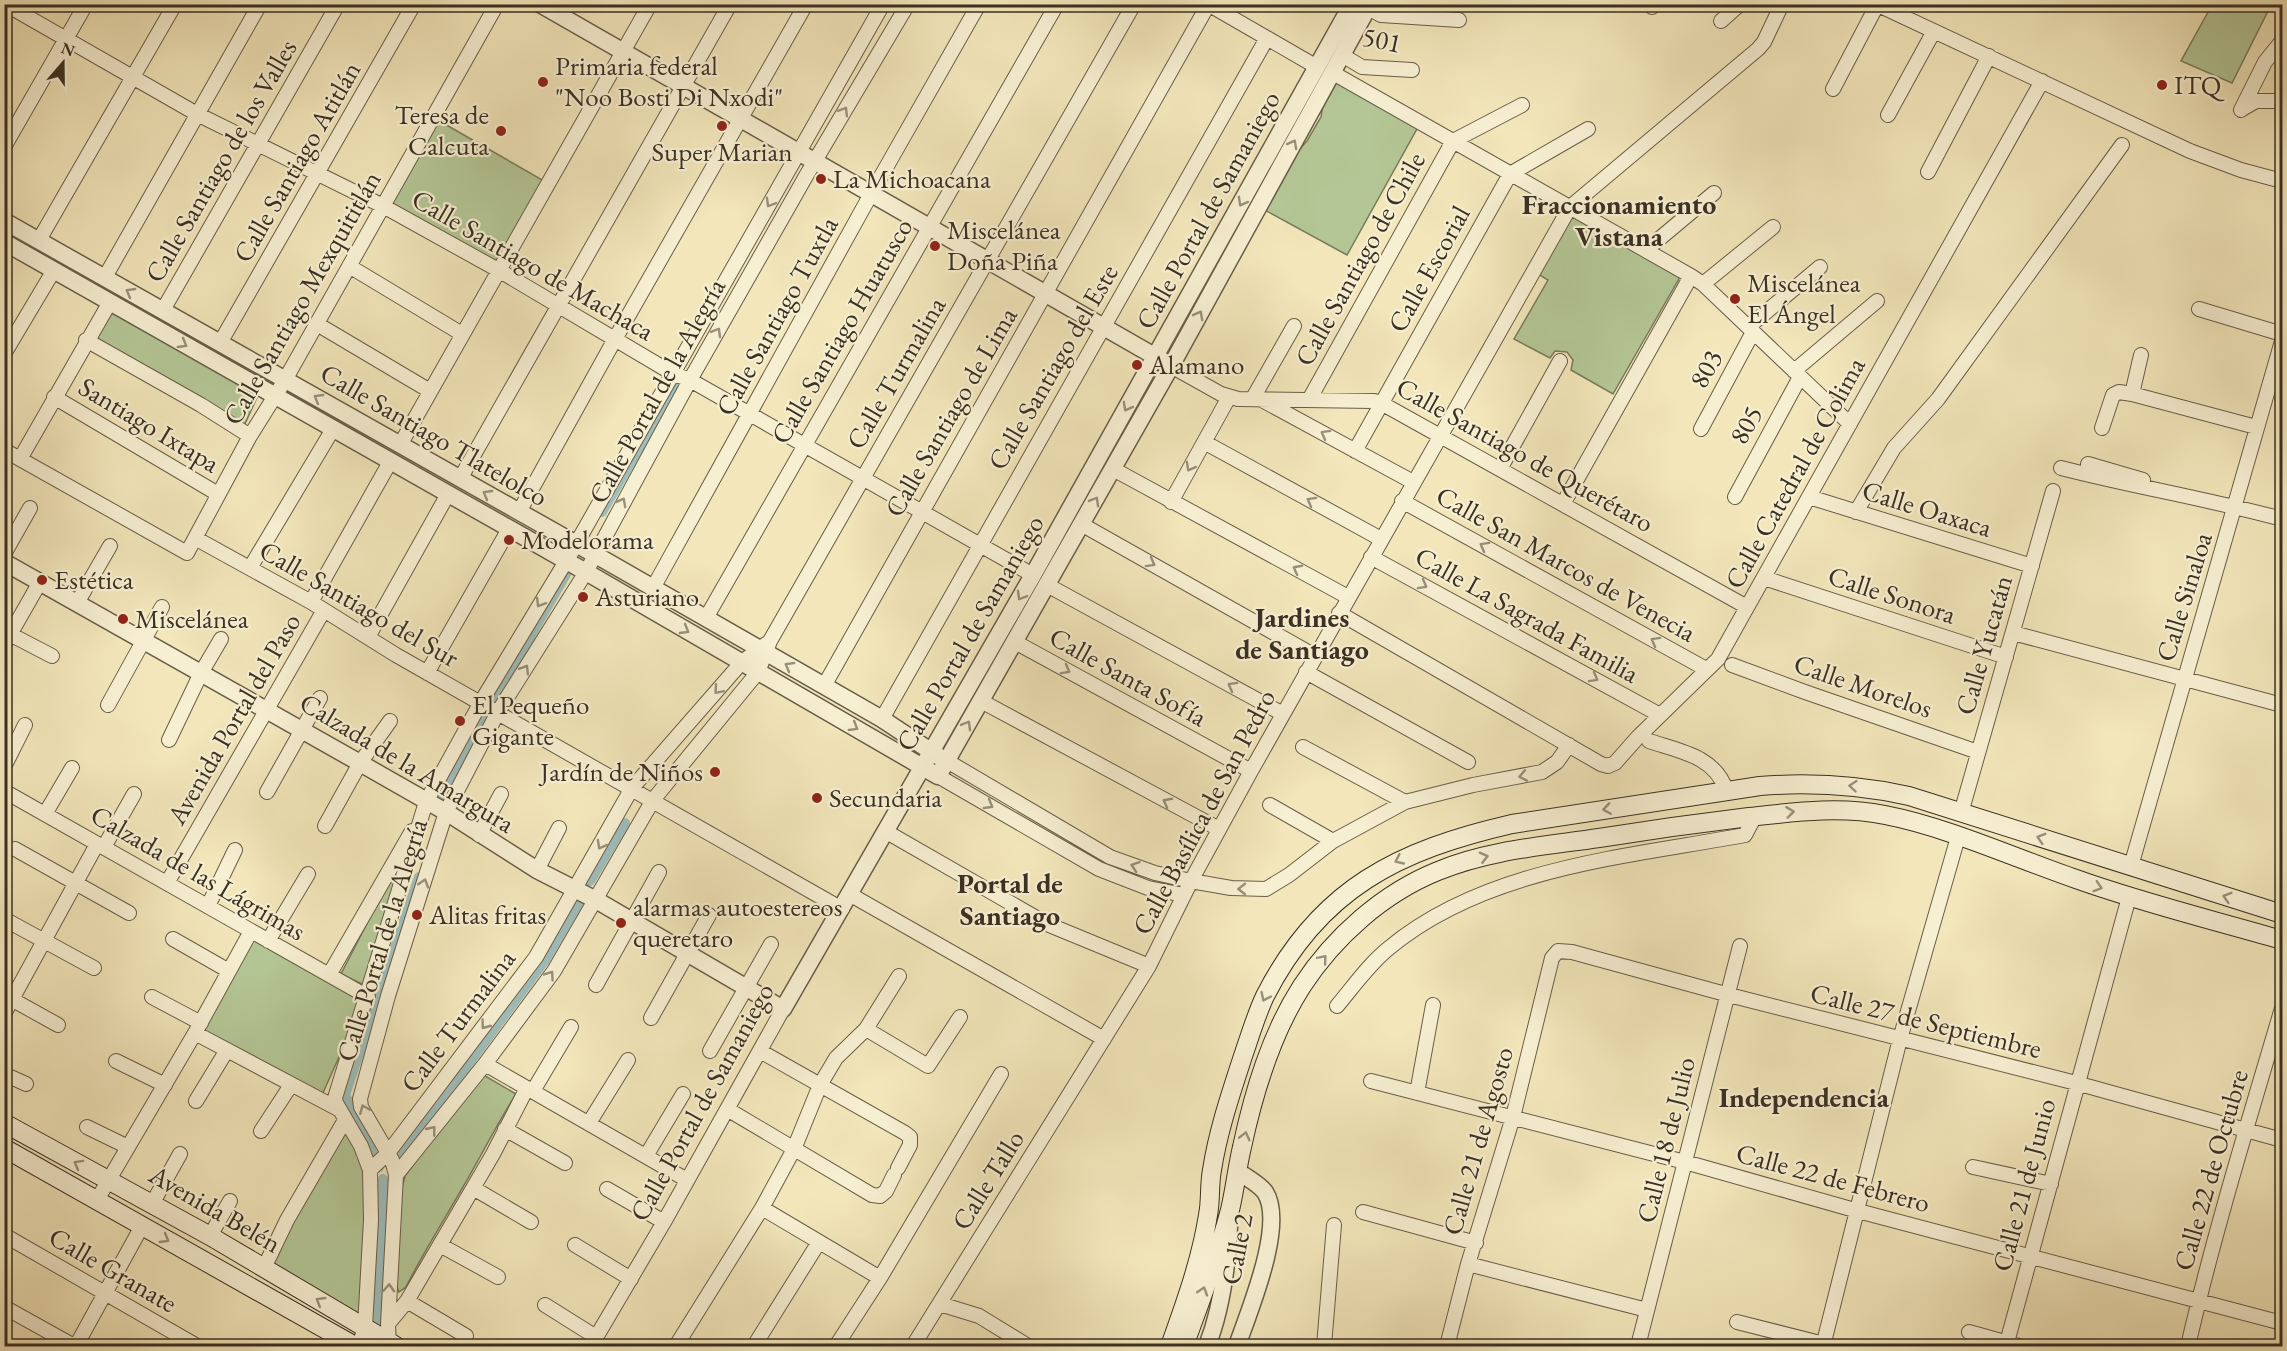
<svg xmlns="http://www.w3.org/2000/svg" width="2287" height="1351" font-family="'EB Garamond',serif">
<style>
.green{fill:#b4c695;stroke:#777b5c;stroke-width:1.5}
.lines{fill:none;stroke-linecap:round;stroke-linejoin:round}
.canal{stroke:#9fbdba;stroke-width:10}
.minor-casing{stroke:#685e49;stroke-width:16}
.tertiary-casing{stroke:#685e49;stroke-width:19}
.secondary-casing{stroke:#3a3023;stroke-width:20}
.minor{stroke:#f7efd2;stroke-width:14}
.tertiary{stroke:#f7efd2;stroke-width:16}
.secondary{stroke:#f7efd2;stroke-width:18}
.oneway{stroke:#98907a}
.poi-dot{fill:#8f2418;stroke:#f7efd2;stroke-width:2}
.labels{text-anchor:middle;stroke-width:4.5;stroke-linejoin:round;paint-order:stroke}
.street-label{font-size:27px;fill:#3a3023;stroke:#f7efd2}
.poi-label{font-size:27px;fill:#3a3023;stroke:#f7efd2;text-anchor:start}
.neighbourhood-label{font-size:28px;font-weight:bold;fill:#3a3023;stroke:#f7efd2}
</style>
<rect width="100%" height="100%" fill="#f2e6ba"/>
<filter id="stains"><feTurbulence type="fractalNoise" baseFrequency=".00333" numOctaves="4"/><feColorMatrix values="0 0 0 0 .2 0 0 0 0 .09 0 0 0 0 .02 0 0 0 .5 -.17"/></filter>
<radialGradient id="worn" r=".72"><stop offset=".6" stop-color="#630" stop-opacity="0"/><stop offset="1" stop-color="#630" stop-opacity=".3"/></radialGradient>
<!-- green -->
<path class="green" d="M2212 5H2262L2269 9 2232 83 2181 61Z
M1334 81 1418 127 1347 255 1261 208 1289 161 1307 141 1321 117 1324 99Z
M436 119 544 181 496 265 390 203Z
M1571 216 1680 277 1613 394 1571 370 1573 360 1567 352 1555 351 1550 358 1514 339 1548 280 1538 274Z
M110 308 259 393 244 426 88 340Z
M411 838 366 986 341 974Z
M250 934 365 999 322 1095 195 1029Z
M480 1073 516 1094C497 1124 481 1156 463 1187 444 1220 423 1253 406 1287L399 1292 396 1284 402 1188 405 1176Z
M344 1128 368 1172 359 1316 271 1264Z"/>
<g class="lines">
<!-- canal -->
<path class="canal" d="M602 512 640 446 679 387
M494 699 569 569
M439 805 487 710
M590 881 625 823
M396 1162 545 960 579 902
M379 1167 345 1095 419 877
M378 1331 383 1179"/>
<!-- minor casing -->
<g class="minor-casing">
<path id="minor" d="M5 4 197 114 383 206 500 271 672 373 690 380 1033 575
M1208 4 1317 67
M1876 4 2190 151 2241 170 2282 181
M1652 7 1655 4
M1368 8 1381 15 1459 20
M1721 21 1740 4
M1342 55 1362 67 1412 70
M1333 73 1691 276 1703 284 1850 424
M1833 89 1877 5
M2242 109 2256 101H2282
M2241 110 2265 62 2282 41
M1888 115 1934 31
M4 147 86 4
M1928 172 1989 56
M39 240 175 4
M1646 250 1714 193
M349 266 462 334
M105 277 260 4
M1703 284 1773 227
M2199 309 2282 334
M163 310 338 4
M317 324 430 391
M1748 327 1820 267
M86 340 201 405 250 436
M220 343 414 4
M4 354 54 270
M1171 366 1221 394 1238 399 1374 401 1381 403 1747 607
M1794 371 1877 301
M2132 394 2141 355
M54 397 218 494
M1253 398 1294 326
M1262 400 1413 482
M1309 400 1453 141 1522 105
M2102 428 2113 395 2119 392 2132 394 2256 427
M1701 429 1753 332
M1204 442 1381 539
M400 445 650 4
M4 450 187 553 250 436 285 380 497 4
M1355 451 1510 174 1588 129
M20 459 110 302
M2088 464 2143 480
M2061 468C2135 487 2209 499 2282 519
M1113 469 1348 597
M1500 469 1560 361
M460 479 730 4
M1735 497 1800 377
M1809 497 2032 566
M1402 501 1706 669
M1171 502 1229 397
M1563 504 1691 276
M519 512 615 339 806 4
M1856 512 1894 448 1938 399 2122 145
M1081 524 1315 656
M195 538 311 602 396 655 842 909
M4 554 30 508
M1371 557 1660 715
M250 568 333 429
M1764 578 2006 657
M1047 585 1283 714
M653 588 871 194 979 4
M311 602 390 462
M77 603 110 546
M1339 613 1601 764 1608 766 1615 763 1638 737 1718 659 2042 81
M706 618 1057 4
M4 631 52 656
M2013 633 2282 705
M368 637 448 494
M1015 642 1251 771
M4 645 40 582
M1732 665 1805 692 1978 752
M1306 672 1468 762
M427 673 509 529
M824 686 1208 5
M981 701 1219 829
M108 705 162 607
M882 719 1267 38
M169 740 201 673 221 639
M1649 741C1679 751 1715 756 1726 790
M1303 747 1405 802
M947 761 1110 857 1155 873 1191 881 1231 888 1266 889 1289 875 1333 841 1405 802 1473 785 1542 772 1557 762 1569 745
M4 767 25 725
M938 776 1099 869 1148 888 1184 895
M4 791 368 997
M267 792 320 698
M1270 805 1333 841
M1961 813 2053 491
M45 814 72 768
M325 826 360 763 390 721
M885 831 1047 924 1149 966
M479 835 501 794
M104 847 134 794
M15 849 129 913
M2131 866 2282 341
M537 870 559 828
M167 883 324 610
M851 895 1104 1039
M208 906 235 850
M4 919 94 968
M173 939 229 971
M268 941 308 874
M329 975 412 831
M596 985 659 872
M4 995 58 1025
M152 997 201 1023
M1337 1006C1353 987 1369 964 1389 948 1485 868 1626 857 1745 835L1755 816
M4 1014 97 844
M651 1018 709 915
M866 1029 928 1066 960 1017
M195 1033 340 1110
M710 1051 771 944
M760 1051 905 1133 910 1137V1145L898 1168
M116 1061 165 1085
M485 1064 687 1180
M4 1074 26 1084
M1371 1081 1685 1162 1858 1211 2282 1323
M533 1091 571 1027
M1417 1093 1433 1005
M196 1101 227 1050
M727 1109 872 1195 880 1196 886 1191 894 1175
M589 1123 628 1060
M87 1127 128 1147
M505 1129 565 1163
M261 1131 291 1085
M646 1156 683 1094
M1973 1167 2051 1184
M370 1170 388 1153 536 957 632 788 742 662 766 644
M396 1175 392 1160 361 1107 360 1099 388 996 446 812 498 712 586 572 690 380 806 176 908 4
M473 1188 531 1222
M607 1189 664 1222
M97 1200 195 1033 251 931
M152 1204 180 1154
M762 1208 880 1278
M1363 1212 1476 1243
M4 1235 197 1346
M210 1236 230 1201
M440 1245 498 1277
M575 1245 631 1279
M1468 1264 1647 1310
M264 1268 287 1220 345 1120
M407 1301 466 1336
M940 1304 979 1316 1028 1346
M545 1305 596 1337
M4 1307 74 1346
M1737 1322 1824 1344
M388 1324 407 1301 493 1154 527 1088
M1969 1332 2019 1346
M76 1346 142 1226
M359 1346 365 1327 371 1220 370 1170 361 1146 336 1103 335 1098 426 802 481 702 571 553 883 4
M389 1346 388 1324 396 1175 485 1064 554 971 653 800 758 672 770 641 1134 4
M591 1346 664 1222 783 1009
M676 1346 762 1208 794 1149 820 1085 836 1058 866 1029 899 976
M754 1346 819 1242
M836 1346 880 1278 1001 1074
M913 1346 1149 966 1191 881 1251 771 1570 207 1758 49 1764 42 1782 4
M1324 1346 1334 1225
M1447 1346 1468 1264 1513 1117 1552 958 1558 951 1572 952 1729 995 2076 1083 2282 1140
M1638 1346 1740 946
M1823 1346 1900 1039 1958 837
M2006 1346 2129 897
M2188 1346C2214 1233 2249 1120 2282 1008"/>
</g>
<!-- tertiary casing -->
<g class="tertiary-casing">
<path id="tertiary" d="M540 4 1163 361
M4 221 594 554 882 719 941 758
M4 242 586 572 938 776 1171 366 1370 4
M4 562 360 763 446 812 537 870 596 900 783 1009 1033 575 1352 4
M1207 1346C1222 1308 1227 1268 1229 1227
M1237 1346C1249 1311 1286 1224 1265 1192 1259 1184 1247 1178 1239 1172"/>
</g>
<!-- secondary casing -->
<g class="secondary-casing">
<path id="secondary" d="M4 1123 210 1236 396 1346
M4 1148 355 1346
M1170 1346C1185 1304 1201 1260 1208 1215 1211 1201 1209 1185 1212 1170 1218 1131 1231 1093 1243 1056 1250 1036 1256 1015 1265 996 1320 888 1399 850 1512 824L1760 786C1811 782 1859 785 1909 796L2282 914
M1184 1346C1200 1302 1218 1256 1230 1210 1235 1189 1237 1168 1242 1147 1254 1091 1271 1034 1302 986 1334 937 1383 893 1438 871 1488 850 1545 846 1599 838 1649 830 1699 823 1749 817 1795 812 1839 806 1885 815 1947 827 2015 858 2076 879 2143 903 2213 920 2282 940"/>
</g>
<!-- minor -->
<use href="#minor" class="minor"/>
<!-- tertiary -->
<use href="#tertiary" class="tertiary"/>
<!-- secondary -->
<use href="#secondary" class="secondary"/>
</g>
<!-- one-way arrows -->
<defs><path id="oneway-chevron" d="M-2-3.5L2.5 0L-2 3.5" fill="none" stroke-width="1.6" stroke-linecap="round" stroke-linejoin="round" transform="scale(1.5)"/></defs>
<g class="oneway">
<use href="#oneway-chevron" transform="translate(844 111) rotate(-59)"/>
<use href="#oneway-chevron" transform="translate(1293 144) rotate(-61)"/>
<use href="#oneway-chevron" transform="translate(1242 202) rotate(119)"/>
<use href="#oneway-chevron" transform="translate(770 203) rotate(120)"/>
<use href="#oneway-chevron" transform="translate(130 292) rotate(-150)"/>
<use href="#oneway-chevron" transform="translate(1199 315) rotate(-62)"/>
<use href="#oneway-chevron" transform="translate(717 332) rotate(-60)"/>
<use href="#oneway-chevron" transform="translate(183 344) rotate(30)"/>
<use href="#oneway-chevron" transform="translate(318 398) rotate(-150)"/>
<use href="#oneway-chevron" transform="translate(1127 407) rotate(119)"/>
<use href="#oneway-chevron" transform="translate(1325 434) rotate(-151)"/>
<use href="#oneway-chevron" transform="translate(1190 467) rotate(119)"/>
<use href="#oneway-chevron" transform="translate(487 494) rotate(-150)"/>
<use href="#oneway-chevron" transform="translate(1095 501) rotate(-60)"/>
<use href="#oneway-chevron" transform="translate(1311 501) rotate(-151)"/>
<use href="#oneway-chevron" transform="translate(622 502) rotate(-61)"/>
<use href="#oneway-chevron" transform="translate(1484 546) rotate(-151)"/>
<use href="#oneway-chevron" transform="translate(1151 563) rotate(29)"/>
<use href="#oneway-chevron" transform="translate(1297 569) rotate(-152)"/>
<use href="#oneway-chevron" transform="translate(1423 585) rotate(29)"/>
<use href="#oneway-chevron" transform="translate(1021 596) rotate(120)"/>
<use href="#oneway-chevron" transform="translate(540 603) rotate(121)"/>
<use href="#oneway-chevron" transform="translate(685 630) rotate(30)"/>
<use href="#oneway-chevron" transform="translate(1655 641) rotate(-151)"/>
<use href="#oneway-chevron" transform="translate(789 666) rotate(-150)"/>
<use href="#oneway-chevron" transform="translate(525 669) rotate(-58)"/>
<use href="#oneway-chevron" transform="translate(1066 670) rotate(29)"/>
<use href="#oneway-chevron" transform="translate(1594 678) rotate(29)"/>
<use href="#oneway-chevron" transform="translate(1232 686) rotate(-151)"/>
<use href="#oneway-chevron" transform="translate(718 690) rotate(131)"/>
<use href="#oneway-chevron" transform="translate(967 725) rotate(-60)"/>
<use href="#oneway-chevron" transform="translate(854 727) rotate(31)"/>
<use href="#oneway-chevron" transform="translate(1523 776) rotate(169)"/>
<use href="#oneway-chevron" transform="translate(1853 786) rotate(-175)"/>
<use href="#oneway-chevron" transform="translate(1167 802) rotate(-152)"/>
<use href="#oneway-chevron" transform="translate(989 805) rotate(30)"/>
<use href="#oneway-chevron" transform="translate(1607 809) rotate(171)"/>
<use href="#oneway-chevron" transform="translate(1790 812) rotate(-7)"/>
<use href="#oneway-chevron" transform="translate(2041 838) rotate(-163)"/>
<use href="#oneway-chevron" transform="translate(601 845) rotate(119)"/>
<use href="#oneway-chevron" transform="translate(1484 857) rotate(-14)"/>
<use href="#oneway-chevron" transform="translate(1399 860) rotate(155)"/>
<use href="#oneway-chevron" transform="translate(1135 866) rotate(-161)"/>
<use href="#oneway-chevron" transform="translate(424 883) rotate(-72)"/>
<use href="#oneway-chevron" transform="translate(2098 887) rotate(18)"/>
<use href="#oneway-chevron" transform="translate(1242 889) rotate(-180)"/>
<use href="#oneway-chevron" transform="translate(2227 897) rotate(-163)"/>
<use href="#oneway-chevron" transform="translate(1323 959) rotate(-50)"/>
<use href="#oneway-chevron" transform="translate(550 975) rotate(-55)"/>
<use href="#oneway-chevron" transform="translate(1265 997) rotate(115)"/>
<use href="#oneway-chevron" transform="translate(485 1025) rotate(127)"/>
<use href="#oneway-chevron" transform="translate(364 1109) rotate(-112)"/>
<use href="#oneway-chevron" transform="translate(432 1130) rotate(-51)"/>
<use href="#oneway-chevron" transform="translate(1245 1136) rotate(-76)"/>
<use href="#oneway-chevron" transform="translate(78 1164) rotate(-151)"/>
<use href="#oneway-chevron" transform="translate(165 1239) rotate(30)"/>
<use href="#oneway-chevron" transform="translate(389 1288) rotate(-87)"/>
<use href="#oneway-chevron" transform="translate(1203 1291) rotate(-72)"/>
<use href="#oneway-chevron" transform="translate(320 1301) rotate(-149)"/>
</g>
<!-- markers -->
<g class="poi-dot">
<circle cx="543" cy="82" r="6"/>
<circle cx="2162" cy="85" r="6"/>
<circle cx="722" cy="126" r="6"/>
<circle cx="501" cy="131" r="6"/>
<circle cx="821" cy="179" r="6"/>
<circle cx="935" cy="246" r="6"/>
<circle cx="1735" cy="299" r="6"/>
<circle cx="1137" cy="365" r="6"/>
<circle cx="509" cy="540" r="6"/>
<circle cx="42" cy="580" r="6"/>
<circle cx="583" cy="597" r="6"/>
<circle cx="123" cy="619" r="6"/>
<circle cx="460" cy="721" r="6"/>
<circle cx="715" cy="772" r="6"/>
<circle cx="817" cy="798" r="6"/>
<circle cx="417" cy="915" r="6"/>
<circle cx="621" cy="923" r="6"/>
</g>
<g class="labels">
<!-- street labels -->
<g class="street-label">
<text transform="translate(1382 40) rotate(12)" y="9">501</text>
<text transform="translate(221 161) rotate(-60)" y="9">Calle Santiago de los Valles</text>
<text transform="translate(297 162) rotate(-60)" y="9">Calle Santiago Atitlán</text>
<text transform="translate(1208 210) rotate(-61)" y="9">Calle Portal de Samaniego</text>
<text transform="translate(1360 259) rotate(-61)" y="9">Calle Santiago de Chile</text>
<text transform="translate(533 265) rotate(30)" y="9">Calle Santiago de Machaca</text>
<text transform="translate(1429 269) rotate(-61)" y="9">Calle Escorial</text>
<text transform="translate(302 298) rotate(-60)" y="9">Calle Santiago Mexquititlán</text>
<text transform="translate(777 316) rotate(-61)" y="9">Calle Santiago Tuxtla</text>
<text transform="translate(842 331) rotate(-60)" y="9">Calle Santiago Huatusco</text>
<text transform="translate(1053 367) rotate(-60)" y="9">Calle Santiago del Este</text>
<text transform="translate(1706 369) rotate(-61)" y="9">803</text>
<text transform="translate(896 373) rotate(-60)" y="9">Calle Turmalina</text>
<text transform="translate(657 391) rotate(-61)" y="9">Calle Portal de la Alegría</text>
<text transform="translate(951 412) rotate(-60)" y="9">Calle Santiago de Lima</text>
<text transform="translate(149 425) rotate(31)" y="9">Santiago Ixtapa</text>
<text transform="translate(1746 425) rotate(-61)" y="9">805</text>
<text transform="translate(434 435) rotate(30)" y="9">Calle Santiago Tlatelolco</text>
<text transform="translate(1525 455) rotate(29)" y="9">Calle Santiago de Querétaro</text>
<text transform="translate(1795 473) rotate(-61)" y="9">Calle Catedral de Colima</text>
<text transform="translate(1927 509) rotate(17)" y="9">Calle Oaxaca</text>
<text transform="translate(1566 564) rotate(29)" y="9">Calle San Marcos de Venecia</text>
<text transform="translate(1892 595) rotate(18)" y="9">Calle Sonora</text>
<text transform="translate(2184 597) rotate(-73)" y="9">Calle Sinaloa</text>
<text transform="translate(359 604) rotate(30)" y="9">Calle Santiago del Sur</text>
<text transform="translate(1527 615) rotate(29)" y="9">Calle La Sagrada Familia</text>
<text transform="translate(970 633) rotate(-60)" y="9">Calle Portal de Samaniego</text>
<text transform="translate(1984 645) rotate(-74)" y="9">Calle Yucatán</text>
<text transform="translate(1128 677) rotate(29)" y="9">Calle Santa Sofía</text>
<text transform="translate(1863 686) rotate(19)" y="9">Calle Morelos</text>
<text transform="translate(234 719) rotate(-60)" y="9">Avenida Portal del Paso</text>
<text transform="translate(407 763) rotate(31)" y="9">Calzada de la Amargura</text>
<text transform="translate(1204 812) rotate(-62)" y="9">Calle Basílica de San Pedro</text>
<text transform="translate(198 873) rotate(30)" y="9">Calzada de las Lágrimas</text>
<text transform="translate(382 940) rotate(-73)" y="9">Calle Portal de la Alegría</text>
<text transform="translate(458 1021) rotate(-53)" y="9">Calle Turmalina</text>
<text transform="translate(1926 1021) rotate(14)" y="9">Calle 27 de Septiembre</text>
<text transform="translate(702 1102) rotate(-61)" y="9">Calle Portal de Samaniego</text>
<text transform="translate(1666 1140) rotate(-76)" y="9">Calle 18 de Julio</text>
<text transform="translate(1478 1141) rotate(-74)" y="9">Calle 21 de Agosto</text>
<text transform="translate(2211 1170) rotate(-74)" y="9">Calle 22 de Octubre</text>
<text transform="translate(1833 1178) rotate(15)" y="9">Calle 22 de Febrero</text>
<text transform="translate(988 1180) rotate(-58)" y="9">Calle Tallo</text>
<text transform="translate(2024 1185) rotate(-75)" y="9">Calle 21 de Junio</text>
<text transform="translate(215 1209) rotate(30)" y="9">Avenida Belén</text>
<text transform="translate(1237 1249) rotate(-79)" y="9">Calle 2</text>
<text transform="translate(113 1270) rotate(30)" y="9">Calle Granate</text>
</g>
<!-- poi labels -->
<g class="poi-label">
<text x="555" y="75">Primaria federal<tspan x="555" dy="31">"Noo Bosti Di Nxodi"</tspan></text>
<text x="2174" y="94">ITQ</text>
<text x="489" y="124" text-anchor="end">Teresa de<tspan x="489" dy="31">Calcuta</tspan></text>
<text x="722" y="161" text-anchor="middle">Super Marian</text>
<text x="833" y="188">La Michoacana</text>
<text x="947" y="239">Miscelánea<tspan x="947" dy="31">Doña Piña</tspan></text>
<text x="1747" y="292">Miscelánea<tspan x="1747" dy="31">El Ángel</tspan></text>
<text x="1149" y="374">Alamano</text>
<text x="521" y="549">Modelorama</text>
<text x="54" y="589">Estética</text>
<text x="595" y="606">Asturiano</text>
<text x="135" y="628">Miscelánea</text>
<text x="472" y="714">El Pequeño<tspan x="472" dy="31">Gigante</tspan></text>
<text x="703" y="781" text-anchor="end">Jardín de Niños</text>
<text x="829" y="807">Secundaria</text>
<text x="633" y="916">alarmas autoestereos<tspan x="633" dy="31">queretaro</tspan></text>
<text x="429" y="924">Alitas fritas</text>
</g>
<!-- neighbourhood labels -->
<g class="neighbourhood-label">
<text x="1619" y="214">Fraccionamiento<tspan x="1619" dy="32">Vistana</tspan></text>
<text x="1302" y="627">Jardines<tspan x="1302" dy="32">de Santiago</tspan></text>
<text x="1010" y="893">Portal de<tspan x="1010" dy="32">Santiago</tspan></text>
<text x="1804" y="1107">Independencia</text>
</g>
</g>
<!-- margin -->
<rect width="2287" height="1351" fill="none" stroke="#f2e6ba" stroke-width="24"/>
<rect x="6" y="6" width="2275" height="1339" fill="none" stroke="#3a3023" stroke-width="3"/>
<rect x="12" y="12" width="2263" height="1327" fill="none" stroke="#3a3023" stroke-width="1.5"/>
<!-- north arrow -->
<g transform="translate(63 63) rotate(20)" stroke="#f7efd2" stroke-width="4.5" paint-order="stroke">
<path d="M0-4.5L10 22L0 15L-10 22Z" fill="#3a3023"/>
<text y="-9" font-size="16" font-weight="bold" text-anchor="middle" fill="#3a3023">N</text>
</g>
<rect width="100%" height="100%" filter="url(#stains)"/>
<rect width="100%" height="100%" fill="url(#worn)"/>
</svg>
